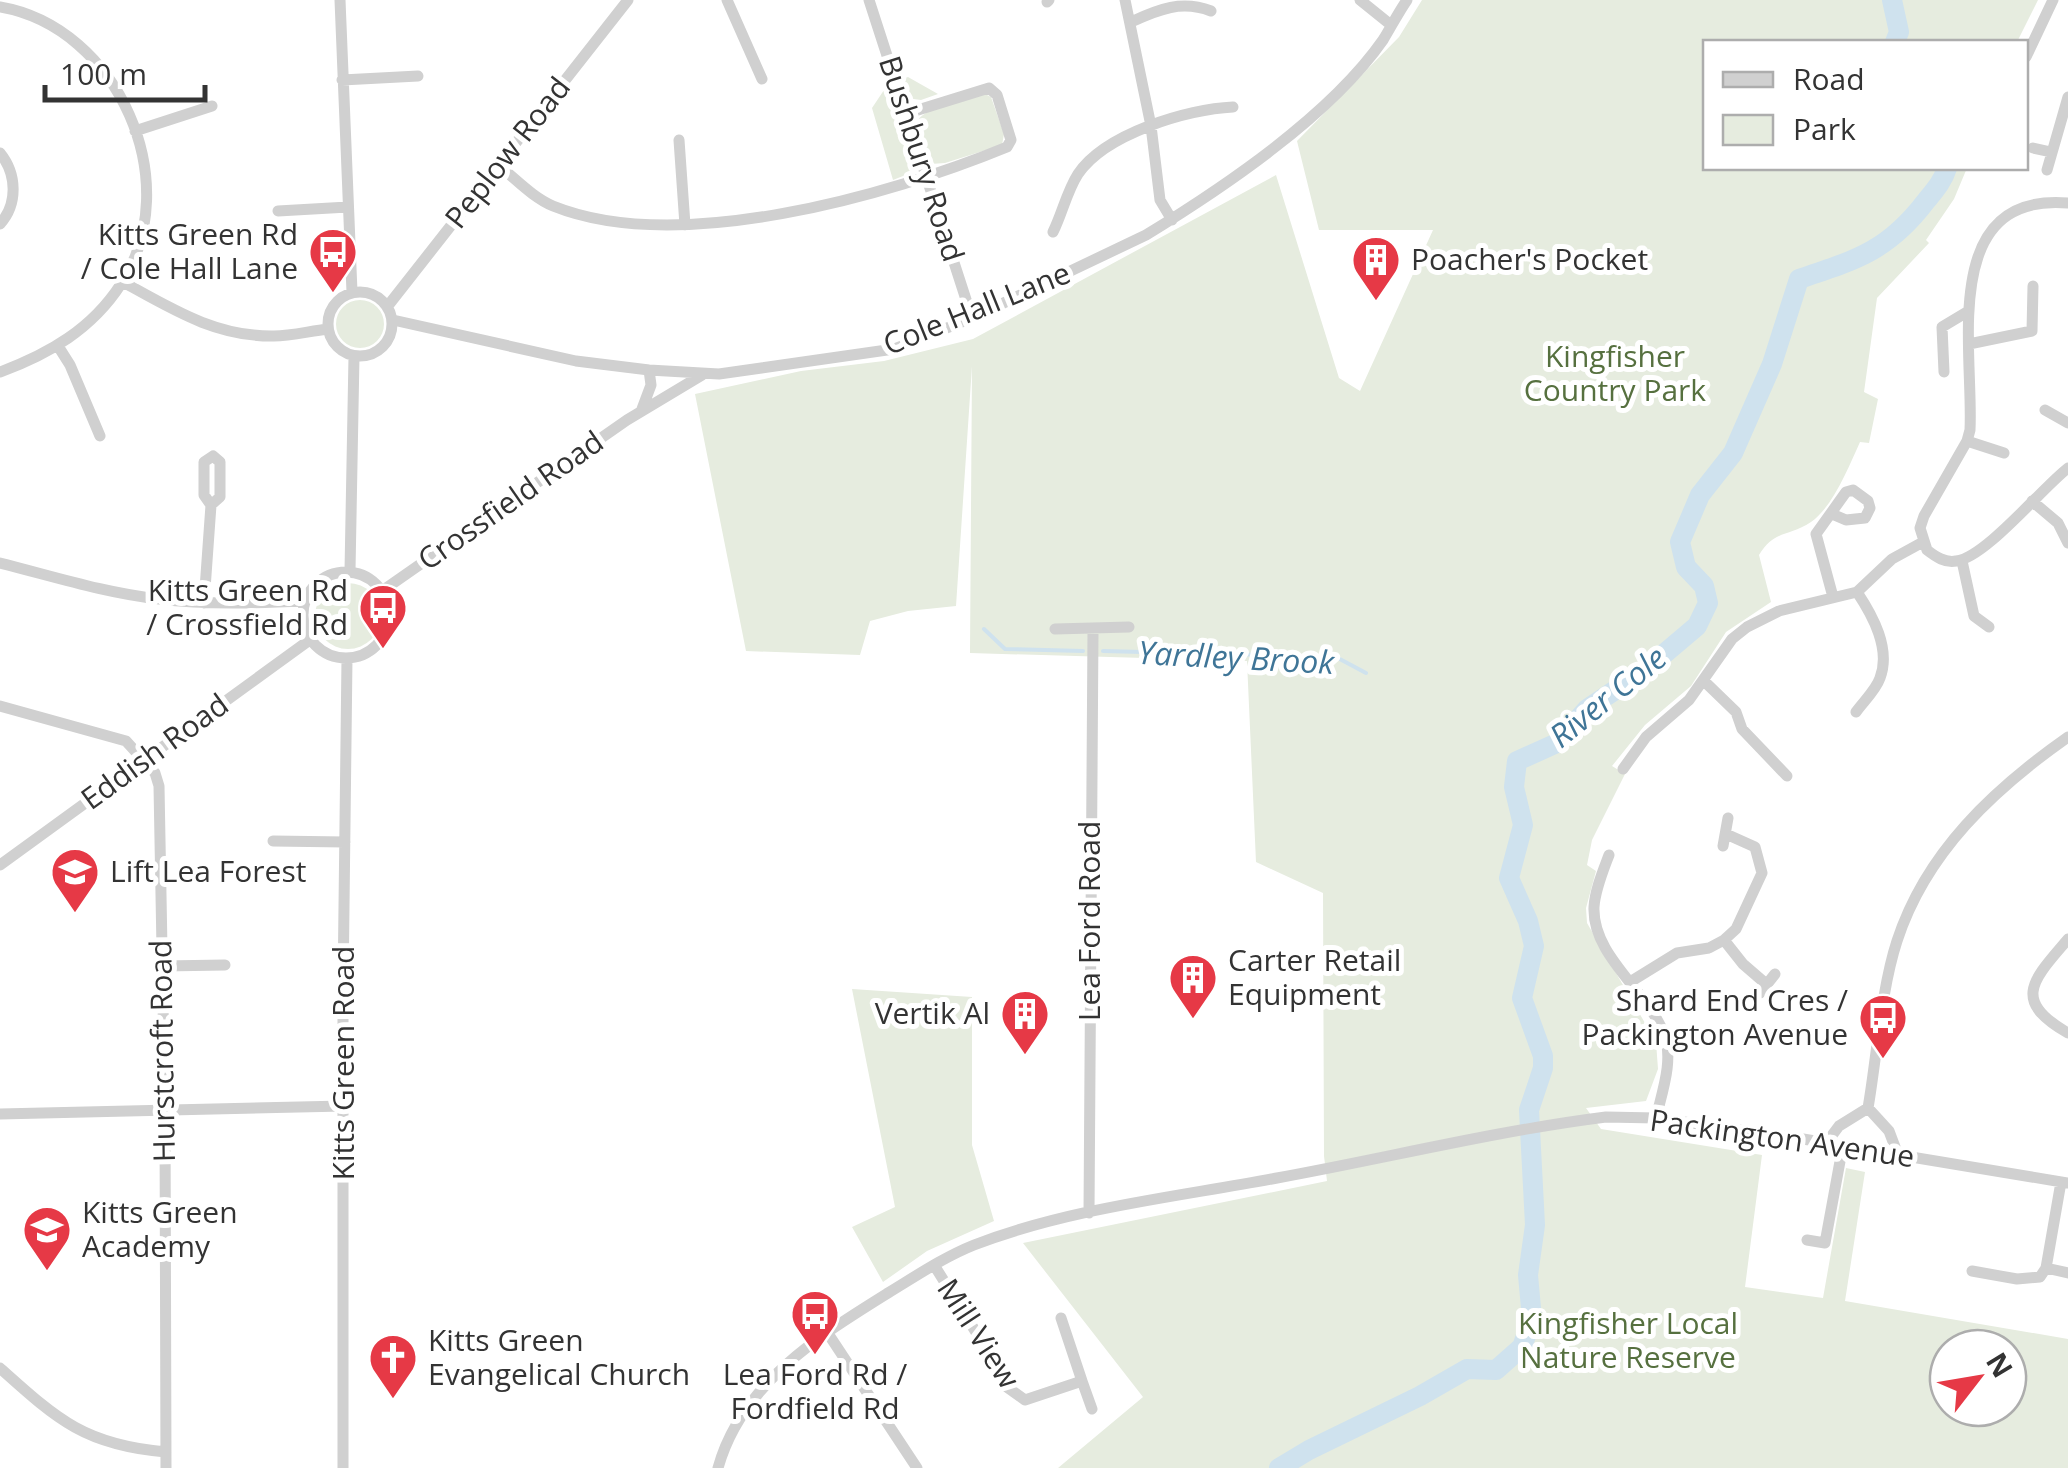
<svg xmlns="http://www.w3.org/2000/svg" width="2068" height="1468" font-family="'Open Sans',sans-serif">
<style>
.green{fill:#e6ecdf;fill-rule:evenodd}
.lines{fill:none;stroke-linecap:round;stroke-linejoin:round}
.stream{stroke:#cfe2ee;stroke-width:4}
.river{stroke:#cfe2ee;stroke-width:20}
.minor{stroke:#d0d0d0;stroke-width:11}
.labels{text-anchor:middle;stroke-width:10;stroke-linejoin:round;paint-order:stroke}
.street-label{font-size:30px;fill:#333;stroke:#fff}
.poi-label{font-size:30px;fill:#333;stroke:#fff;text-anchor:start}
.park-label{font-size:30px;fill:#56703f;stroke:#fff}
.water-label{font-size:32px;font-style:italic;fill:#3f7597;stroke:#fff}
</style>
<rect width="100%" height="100%" fill="#fff"/>
<!-- green -->
<path class="green" d="M1422 0H2038L2017 42H1706V168H1967L1954 199 1926 240 1929 243 1877 298 1864 392 1878 399 1869 443 1860 442C1849 466 1833 507 1811 522 1789 537 1775 529 1759 555L1771 602 1726 632 1691 686 1645 725 1612 766 1625 774 1592 840 1587 865 1596 871 1586 908 1587 923 1656 1042 1658 1069 1646 1101 1586 1108 1601 1129 1762 1155 1745 1287 1823 1298 1846 1168 1865 1172 1845 1301 2068 1339V1468H1058L1143 1397 1023 1243 1327 1181 1324 1156 1323 893 1256 862 1247 661 970 653 972 366 956 606 908 611 870 621 860 655 746 651 695 394 801 371 884 361 973 339 1276 175 1339 378 1360 391 1433 230H1319L1297 141 1399 37ZM1948 1348H2008V1408H1948Z
M908 77 938 94 921 100 906 98 900 80Z
M891 89 913 166 908 174 893 180 872 108 884 90Z
M985 94 991 97 1004 134 1002 145 945 163 931 164 926 159 915 124C925 105 964 101 985 94Z
M336 324a24 24 0 1 1 48 0a24 24 0 1 1-48 0Z
M315 616a33 33 0 1 1 66 0a33 33 0 1 1-66 0Z
M852 989 972 997V1145L994 1221 927 1251 883 1282 852 1227 895 1207Z"/>
<g class="lines">
<!-- stream -->
<path class="stream" d="M984 629 1005 649 1083 651
M1103 651 1336 657 1366 673"/>
<!-- river -->
<path class="river" d="M1892 0 1899 32 1895 42
M1279 1468 1309 1450 1420 1396 1467 1369 1496 1370 1522 1347 1532 1319 1528 1275 1535 1225 1529 1110 1543 1068V1056L1522 998 1534 946 1528 921 1509 878 1523 825 1514 787 1517 761 1557 743 1587 709 1645 670 1697 626 1708 603 1704 586 1686 567 1680 542 1700 495 1733 453 1772 364 1799 279C1856 260 1888 251 1926 201 1935 190 1943 181 1947 168"/>
<!-- minor -->
<path class="minor" d="M340 0 352 292
M727 0 762 79
M869 0 972 318
M1125 0 1151 126 1160 200 1172 220
M1360 0 1391 25
M1047 2 1049 0
M0 7C118 27 187 183 121 284 92 329 49 354 0 372
M1131 22C1159 9 1182 0 1211 11
M2026 57 2053 0
M342 80 418 76
M135 131 212 106
M679 140 685 225
M2033 148 2051 152
M0 153C17 174 18 204 0 224
M498 165C515 178 533 198 553 206 677 256 888 196 1007 147L1011 140 997 95 989 88 905 114
M2047 170 2068 97
M2068 203C1938 192 1974 351 1970 430L1967 441 1924 516 1920 528 1927 550C1936 557 1945 563 1956 561 1985 558 2042 488 2068 468
M278 211 348 207
M1053 232C1062 214 1067 191 1078 174 1105 134 1187 109 1233 107
M123 282C172 309 216 337 274 336 291 336 310 331 328 329
M328 324a32 32 0 1 1 64 0a32 32 0 1 1-64 0Z
M387 307 628 0
M393 320 576 361 649 370 719 374 894 349 972 318 1146 235C1224 187 1330 116 1383 40 1391 27 1398 13 1407 0
M1969 344 2032 331 2033 286
M58 346 70 365 100 436
M1944 372 1942 327 1967 312
M642 409 651 385 649 370
M2045 410 2068 423
M1967 441 2004 453
M2032 501 2058 523 2068 543
M1832 514 1846 520 1865 518 1870 508 1868 501 1853 490 1846 492 1816 534 1833 597
M1962 561 1974 616 1989 627
M0 563C52 576 105 593 159 599 208 605 257 603 306 601
M350 571 354 356
M303 615a43 43 0 1 1 86 0a43 43 0 1 1-86 0Z
M382 591 627 420 702 375
M204 603 211 505 204 495V462L213 456 220 462V497L211 505
M1055 629 1129 627
M1704 681 1736 712 1742 729 1787 776
M0 706 126 741 155 773 159 786 165 1112 166 1468
M1856 712C1863 702 1876 690 1880 678 1891 649 1873 616 1857 592
M1623 769 1646 737 1689 700 1732 639 1747 627 1779 611 1857 592 1892 559 1923 542
M273 841 345 842
M1723 846 1728 818
M1609 855C1603 871 1595 890 1594 907 1592 956 1648 991 1664 1034 1674 1060 1662 1092 1656 1118
M0 865 311 639
M2068 939C2034 979 2010 1000 2068 1033
M1724 940 1743 964 1765 983
M163 966 225 965
M1630 982 1677 953 1709 948 1724 940 1736 929 1762 873 1755 847 1726 834
M1760 993 1775 974
M1868 1108 1889 1131 1898 1155
M0 1114 344 1106
M1827 1142 1839 1126 1868 1108C1877 1056 1881 990 1897 941 1926 852 1994 789 2068 737
M1089 1213 1093 630
M1807 1240 1825 1243 1843 1145
M934 1265 979 1337 1004 1385 1025 1400 1082 1381 1061 1318
M2046 1268 2068 1273
M1972 1271 2017 1279 2040 1277 2046 1268 2061 1182
M827 1332 917 1468
M0 1368C58 1420 85 1445 166 1452
M1082 1381 1092 1409
M343 1468V989L347 658
M718 1468C741 1384 819 1336 888 1293 916 1276 944 1257 974 1245 1070 1208 1177 1197 1277 1178 1387 1158 1495 1131 1606 1117L1656 1118 1791 1137 2068 1183"/>
</g>
<!-- icons -->
<defs>
<g id="bus-pin" transform="scale(2.5)"><path d="M0 17L-7.5 6A9.5 9.5 0 1 1 7.5 6Z" fill="#e63946" stroke="#fff"/><path d="M-5-6H5V4H4V6H2V4H-2V6H-4V4H-5ZM-3.5-4V0h7V-4ZM-3.5 1.2v1.5H-2V1.2ZM2 1.2v1.5H3.5V1.2Z" fill="#fff"/></g>
<g id="building-pin" transform="scale(2.5)"><path d="M0 17L-7.5 6A9.5 9.5 0 1 1 7.5 6Z" fill="#e63946" stroke="#fff"/><path d="M-4-6H4V6H1V3H-1V6H-4ZM-2.5-4.3h1.7v1.8h-1.7ZM.8-4.3h1.7v1.8H.8ZM-2.5-1h1.7V.8h-1.7ZM.8-1h1.7V.8H.8Z" fill="#fff"/></g>
<g id="school-pin" transform="scale(2.5)"><path d="M0 17L-7.5 6A9.5 9.5 0 1 1 7.5 6Z" fill="#e63946" stroke="#fff"/><path d="M0-5L7-2L0 1L-7-2ZM-4 1L0 2.5L4 1V4Q0 6-4 4Z" fill="#fff"/></g>
<g id="church-pin" transform="scale(2.5)"><path d="M0 17L-7.5 6A9.5 9.5 0 1 1 7.5 6Z" fill="#e63946" stroke="#fff"/><path d="M-1.2-6h2.4v3.5h3.3v2.4h-3.3V6h-2.4V-.1h-3.3v-2.4h3.3Z" fill="#fff"/></g>
</defs>
<g fill-rule="evenodd">
<use href="#bus-pin" x="333" y="252"/>
<use href="#building-pin" x="1376" y="260"/>
<use href="#bus-pin" x="383" y="608"/>
<use href="#school-pin" x="75" y="872"/>
<use href="#building-pin" x="1193" y="978"/>
<use href="#building-pin" x="1025" y="1014"/>
<use href="#bus-pin" x="1883" y="1018"/>
<use href="#school-pin" x="47" y="1230"/>
<use href="#bus-pin" x="815" y="1314"/>
<use href="#church-pin" x="393" y="1358"/>
</g>
<g class="labels">
<!-- street labels -->
<g class="street-label">
<text transform="translate(508 153) rotate(-52)" y="10">Peplow Road</text>
<text transform="translate(921 159) rotate(72)" y="10">Bushbury Road</text>
<text transform="translate(977 309) rotate(-22)" y="10">Cole Hall Lane</text>
<text transform="translate(511 501) rotate(-35)" y="10">Crossfield Road</text>
<text transform="translate(155 752) rotate(-36)" y="10">Eddish Road</text>
<text transform="translate(1090 921) rotate(-90)" y="10">Lea Ford Road</text>
<text transform="translate(163 1051) rotate(-91)" y="10">Hurstcroft Road</text>
<text transform="translate(344 1063) rotate(-90)" y="10">Kitts Green Road</text>
<text transform="translate(1782 1139) rotate(8)" y="10">Packington Avenue</text>
<text transform="translate(978 1334) rotate(57)" y="10">Mill View</text>
</g>
<!-- poi labels -->
<g class="poi-label">
<text x="298" y="245" text-anchor="end">Kitts Green Rd<tspan x="298" dy="34">/ Cole Hall Lane</tspan></text>
<text x="1411" y="270">Poacher's Pocket</text>
<text x="348" y="601" text-anchor="end">Kitts Green Rd<tspan x="348" dy="34">/ Crossfield Rd</tspan></text>
<text x="110" y="882">Lift Lea Forest</text>
<text x="1228" y="971">Carter Retail<tspan x="1228" dy="34">Equipment</tspan></text>
<text x="1848" y="1011" text-anchor="end">Shard End Cres /<tspan x="1848" dy="34">Packington Avenue</tspan></text>
<text x="990" y="1024" text-anchor="end">Vertik Al</text>
<text x="82" y="1223">Kitts Green<tspan x="82" dy="34">Academy</tspan></text>
<text x="428" y="1351">Kitts Green<tspan x="428" dy="34">Evangelical Church</tspan></text>
<text x="815" y="1385" text-anchor="middle">Lea Ford Rd /<tspan x="815" dy="34">Fordfield Rd</tspan></text>
</g>
<!-- park labels -->
<g class="park-label">
<text x="1615" y="367">Kingfisher<tspan x="1615" dy="34">Country Park</tspan></text>
<text x="1628" y="1334">Kingfisher Local<tspan x="1628" dy="34">Nature Reserve</tspan></text>
</g>
<!-- water labels -->
<g class="water-label">
<text transform="translate(1236 658) rotate(3)" y="11">Yardley Brook</text>
<text transform="translate(1608 697) rotate(-39)" y="11">River Cole</text>
</g>
</g>
<!-- legend -->
<rect x="1703" y="40" width="325" height="130" fill="#ffffff" stroke="#adadad" stroke-width="2.5"/>
<rect x="1723" y="72" width="50" height="15" fill="#d0d0d0" stroke="#adadad" stroke-width="2.5"/>
<text x="1793" y="90" font-size="30" fill="#333333">Road</text>
<rect x="1723" y="115" width="50" height="30" fill="#e6ecdf" stroke="#adadad" stroke-width="2.5"/>
<text x="1793" y="140" font-size="30" fill="#333333">Park</text>
<!-- north arrow -->
<g transform="translate(1978 1378) rotate(59)"><circle r="48" fill="#ffffff" stroke="#adadad" stroke-width="2.5"/>
<path d="M0-8L18 38L0 25L-18 38Z" fill="#e63946"/>
<text y="-15" font-size="28" font-weight="bold" text-anchor="middle" fill="#333333">N</text>
</g>
<!-- scale -->
<path d="M45 85v15h160v-15" fill="none" stroke="#333333" stroke-width="5"/>
<text x="60" y="85" font-size="30" fill="#333333" stroke="#ffffff" stroke-width="8" paint-order="stroke">100 m</text>
</svg>
